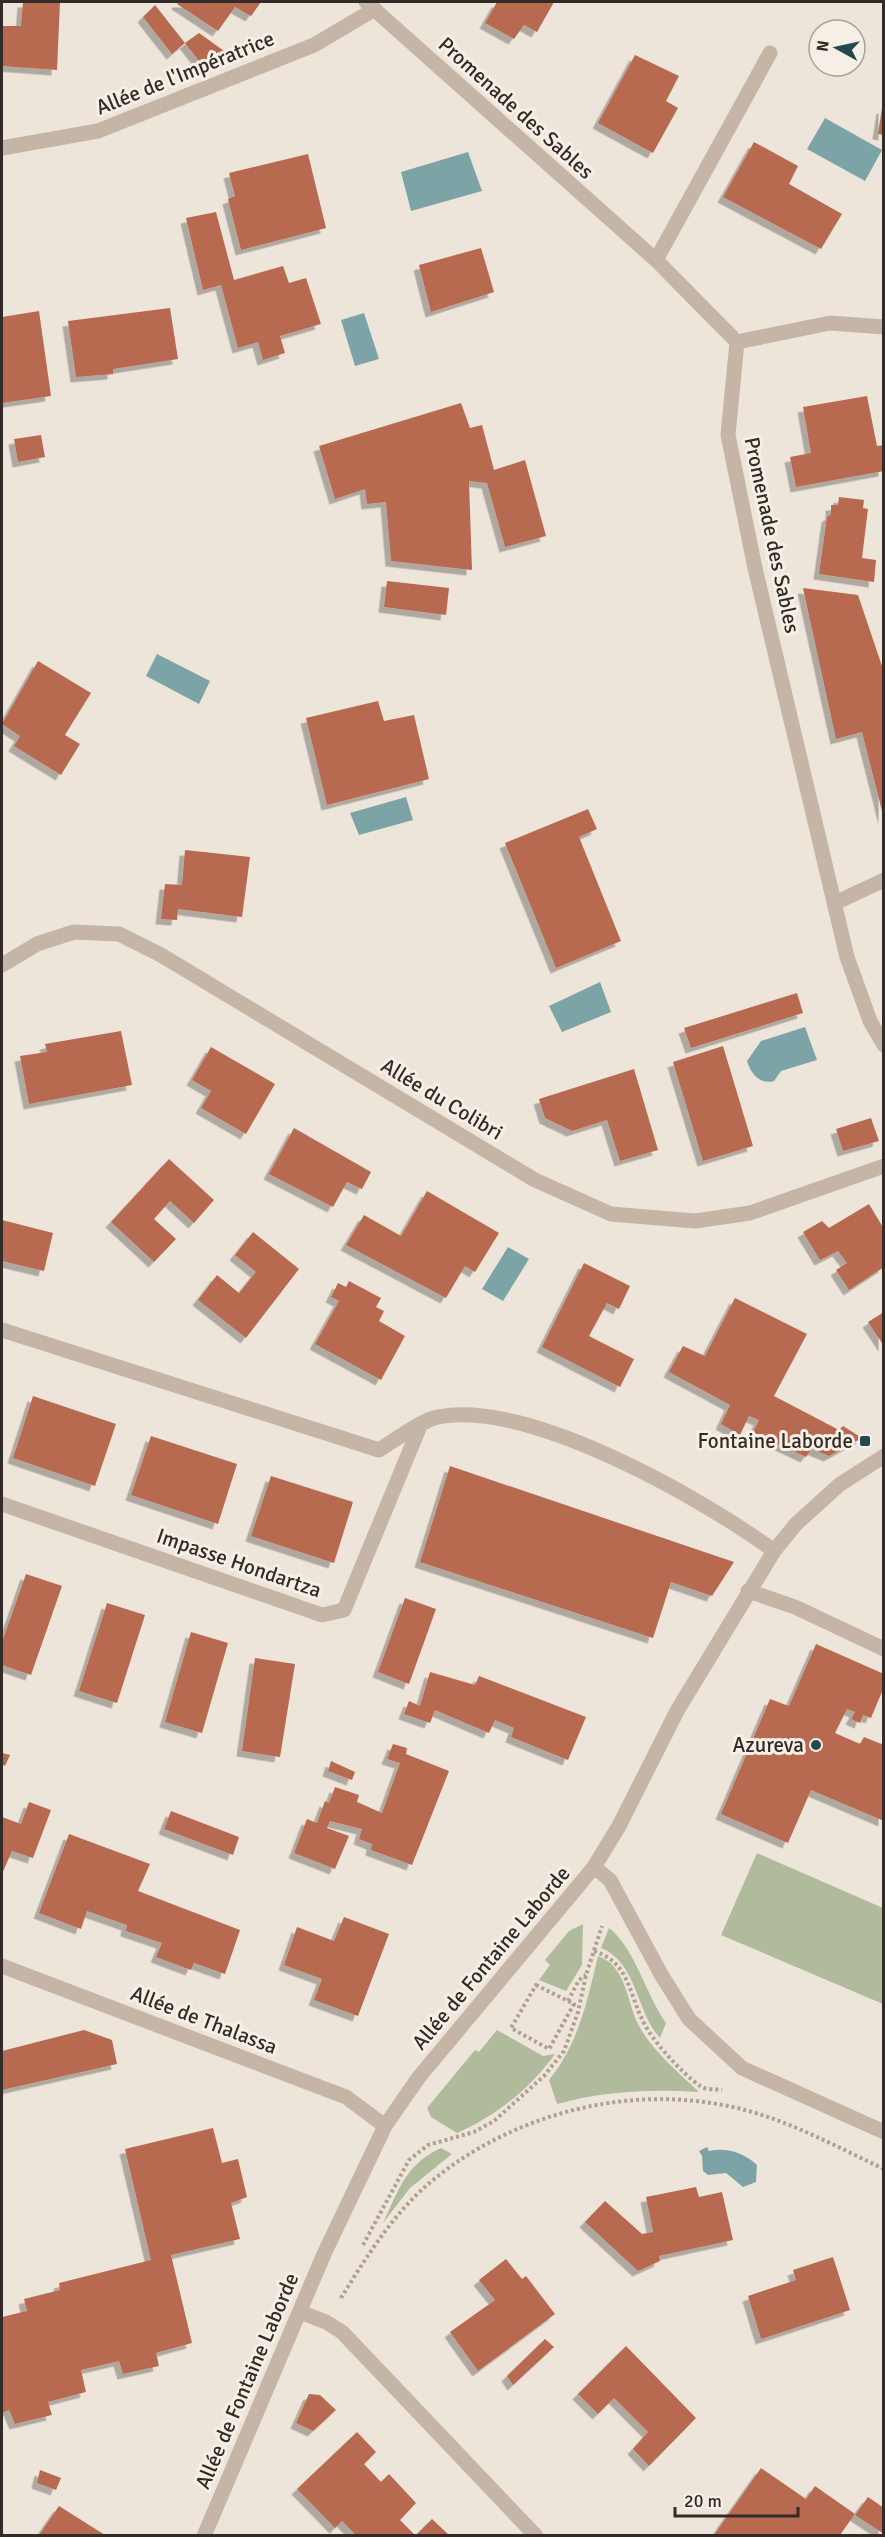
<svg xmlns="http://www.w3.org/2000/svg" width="885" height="2537" font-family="Signika,sans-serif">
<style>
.green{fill:#b0bb9c}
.water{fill:#7ca4a7}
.building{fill:#b76a4f;filter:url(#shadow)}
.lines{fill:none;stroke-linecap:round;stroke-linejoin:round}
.path{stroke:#b0a092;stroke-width:4;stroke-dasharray:3 3;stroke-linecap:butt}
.service{stroke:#c4b5a7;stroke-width:15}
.minor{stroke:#c4b5a7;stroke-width:15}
.poi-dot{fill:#224a4e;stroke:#f6efe5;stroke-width:2}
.labels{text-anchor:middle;stroke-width:6;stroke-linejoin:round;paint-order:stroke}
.street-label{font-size:21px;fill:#322b27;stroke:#f6efe5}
.poi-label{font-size:21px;fill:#322b27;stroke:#f6efe5;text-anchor:end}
</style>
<defs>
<filter id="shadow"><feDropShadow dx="-5.5" dy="5.5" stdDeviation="0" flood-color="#0004"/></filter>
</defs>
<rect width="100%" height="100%" fill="#eee5da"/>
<!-- green -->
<path class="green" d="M757 1853 883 1908V2004L721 1935Z
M583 1924 582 1965 566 1991 539 1980 550 1965 545 1960 569 1931Z
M609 1928C635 1948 646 1995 666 2023L660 2038C636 2012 637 1962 601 1948Z
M598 1956C625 1965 627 1999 637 2022 650 2049 678 2072 699 2092 650 2089 605 2091 557 2104L549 2080C579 2043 587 2001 598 1956Z
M497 2030 543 2056 555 2054C530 2089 497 2115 457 2133L431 2117 427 2108 475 2050 479 2052Z
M441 2148 452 2154 410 2188 383 2223C399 2189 406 2164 441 2148Z"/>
<!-- water -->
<path class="water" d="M825 118 882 150 865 181 807 149Z
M468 152 482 191 411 211 401 172Z
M364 313 379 359 355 366 341 320Z
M157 654 210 681 199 704 146 676Z
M406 797 413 820 359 835 350 813Z
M600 982 611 1012 562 1032 549 1006Z
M805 1027 817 1060 781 1071 774 1081C760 1085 751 1074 747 1061L761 1041Z
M508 1247 529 1259 503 1301 482 1289Z
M707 2147 709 2151C727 2147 744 2153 757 2165L756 2182 743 2187 726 2173 708 2175 703 2171 702 2156 699 2151Z"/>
<!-- building -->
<path class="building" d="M23 2H60L57 70 2 66 3 26H21Z
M178 2H261L251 16 235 7 218 31 177 4Z
M497 2H554L537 32 524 25 514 39 485 23Z
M155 5 185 43 172 54 143 17Z
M199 33 227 53 202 65 185 43Z
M635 55 679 76 666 101 678 108 653 153 598 123Z
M882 108H884V135L878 134Z
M754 142 798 166 789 184 842 214 821 249 723 197Z
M308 154 326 228 241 250 228 199 235 196 229 173Z
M216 212 234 280 283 266 289 283 306 278 321 324 280 336 285 353 263 360 258 342 238 348 221 285 203 290 186 218Z
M481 248 494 292 431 312 419 265Z
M170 308 178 359 113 369V374L76 377 68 321Z
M39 311 51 396 2 403V317Z
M867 396 877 446 884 445V471L796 487 790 457 811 453 803 407Z
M461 403 470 428 482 425 494 470 525 460 546 536 505 547 487 483 469 481 472 570 391 561 386 502 367 504 365 489 335 499 319 446Z
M41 435 45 457 18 462 14 439Z
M839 497 864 500 863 508 868 509 862 558 876 560 874 582 819 574 827 517 831 514V505H838Z
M387 581 449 588 446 615 384 607Z
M803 588 858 595 884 672V819L862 732 836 739Z
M38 661 91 693 65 735 80 744 61 775 14 746 20 736 2 724Z
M378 701 384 721 414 715 429 779 327 805 306 718Z
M588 809 597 829 579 837 621 941 556 968 505 843Z
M185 850 250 857 242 917 178 909 177 920 161 919 165 884 182 885Z
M797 993 803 1013 691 1048 684 1028Z
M121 1031 132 1085 29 1104 20 1056 47 1052 45 1044Z
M723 1046 753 1146 703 1161 673 1062Z
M211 1047 275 1084 246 1134 201 1108 211 1091 192 1080Z
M634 1069 658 1150 620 1161 607 1120 572 1131 545 1118 539 1099Z
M871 1118 879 1141 843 1151 836 1129Z
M294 1128 371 1172 362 1189 347 1182 333 1207 269 1174Z
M169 1159 214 1200 194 1223 170 1201 154 1219 176 1239 154 1262 111 1222Z
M427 1191 499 1233 475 1272 465 1266 446 1298 346 1245 364 1215 401 1236Z
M869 1204 884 1229V1267L849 1290 836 1270 847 1263 838 1251 820 1260 803 1232 822 1221 829 1228Z
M2 1220 53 1233 44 1271 2 1261Z
M253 1232 299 1269 246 1338 198 1300 217 1275 239 1293 256 1272 235 1255Z
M584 1263 630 1286 619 1309 607 1303 589 1336 634 1359 620 1387 542 1347Z
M349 1281 381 1298 376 1307 384 1311 379 1321 405 1336 381 1380 315 1344 339 1301 331 1297 338 1283 346 1287Z
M735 1298 807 1334 774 1396 839 1430 843 1426 862 1438 829 1456 812 1449 806 1457 753 1432 759 1420 749 1416 740 1435 721 1424 730 1405 669 1372 683 1346 705 1356Z
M884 1312V1346L868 1322Z
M33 1396 116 1424 95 1486 13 1458Z
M151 1436 237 1464 218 1524 131 1495Z
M450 1466 601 1517 734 1562 712 1596 671 1582 653 1638 420 1562Z
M271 1476 353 1502 334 1563 251 1536Z
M26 1574 62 1586 31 1675 2 1665V1642Z
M405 1598 436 1609 409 1684 378 1672Z
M107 1603 145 1615 117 1703 79 1691Z
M191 1632 228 1643 202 1733 165 1722Z
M816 1644 884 1674V1687L871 1718 863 1715 860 1723 851 1719 855 1712 847 1709 835 1733 860 1744 864 1737 884 1745V1821L811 1790 788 1843 721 1814 770 1699 789 1706Z
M255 1658 295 1664 280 1757 242 1751Z
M430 1672 475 1685 479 1676 586 1717 568 1760 511 1737 514 1728 495 1720 489 1733 435 1710 430 1723 404 1714 409 1701 420 1706Z
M393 1744 407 1748 406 1754 449 1771 412 1865 371 1850 372 1844 359 1839 362 1829 330 1821 327 1828 349 1836 335 1869 294 1853 307 1819 317 1823 325 1801 329 1803 335 1787 359 1795 357 1802 382 1813 400 1763 387 1759Z
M2 1753 10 1755 5 1766 2 1764Z
M331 1761 355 1772 352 1780 328 1771Z
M29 1802 51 1810 33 1858 12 1851 2 1874V1817L21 1824Z
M171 1811 239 1837 233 1855 164 1829Z
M69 1834 150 1864 138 1891 240 1930 225 1974 194 1963 191 1970 156 1957 162 1943 126 1931 127 1925 87 1911 81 1929 39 1913Z
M344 1917 389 1934 358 2016 314 2000 322 1979 284 1965 297 1927 334 1941Z
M84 2030 112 2040 117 2064 2 2090V2051Z
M213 2128 222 2163 238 2159 247 2197 231 2203 240 2239 171 2255 192 2343 156 2353 159 2366 123 2374 119 2361 81 2370 86 2392 48 2402 52 2415 15 2424 9 2410 2 2413V2317L27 2311 24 2299 60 2290 59 2283 151 2260 125 2149Z
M696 2187 699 2197 722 2192 733 2240 659 2256 660 2261 638 2271 585 2222 605 2201 642 2234 653 2232 646 2197Z
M833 2257 850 2310 761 2339 748 2296 796 2280 793 2270Z
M506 2259 522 2279 526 2276 555 2314 478 2371 450 2332 495 2300 479 2280Z
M545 2339 554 2347 513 2385 507 2376Z
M626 2346 696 2418 649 2466 633 2449 648 2432 614 2398 598 2414 578 2394Z
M309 2394 320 2395 336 2410 313 2431 296 2423Z
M357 2432 376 2452 364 2464 381 2482 389 2474 416 2503 400 2520 415 2535H356L342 2521 335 2528 297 2489Z
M761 2468 806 2499 815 2486 855 2514 840 2535H714Z
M40 2470 61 2478 56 2490 37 2483Z
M868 2497 884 2508V2534L855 2515Z
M59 2506 105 2535H39Z
M432 2519 449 2535H416Z"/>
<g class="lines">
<!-- path -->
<path class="path" d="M594 1951C629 1963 628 1990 642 2019 651 2040 682 2073 700 2086 705 2090 716 2089 722 2090
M536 1985 574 2004 549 2049 511 2028Z
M568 2001 579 1980 586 1975
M363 2245 409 2160 428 2145 474 2132 494 2121 544 2076 564 2051 578 2012 586 1975 602 1926
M341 2298C365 2259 392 2216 426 2186 505 2117 620 2085 723 2105 779 2115 833 2145 884 2169"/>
<!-- service -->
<path class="service" d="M656 260 770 53
M835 903 884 880
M748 1591 795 1607 884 1649
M300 2312 326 2322 342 2332 536 2536"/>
<!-- minor -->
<path class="minor" d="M366 2 656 260 737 342 728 435 755 568 847 957 870 1021 884 1045
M2 148 98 131 314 45 375 9
M737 342 830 323 884 327
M2 965 37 944 74 932 119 934 161 955 535 1180 611 1214 695 1221 750 1213 884 1166
M2 1330 379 1450C394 1441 421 1420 438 1417 528 1399 702 1498 774 1551
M2 1504 322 1615 344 1610 420 1426
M594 1867 610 1880 662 1976 689 2019 742 2068 884 2132
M2 1966 346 2097 385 2126
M204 2536 324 2254 385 2126 419 2077 594 1867 619 1826 677 1711 774 1551 796 1524 839 1485 884 1456"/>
</g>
<!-- markers -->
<g class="poi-dot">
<rect x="859" y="1435" width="12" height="12" rx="3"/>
<circle cx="816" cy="1745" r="6"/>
</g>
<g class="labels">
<!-- street labels -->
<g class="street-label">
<text transform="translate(185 73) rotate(-22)" y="7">Allée de l'Impératrice</text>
<text transform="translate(516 108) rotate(42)" y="7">Promenade des Sables</text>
<text transform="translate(772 535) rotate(78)" y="7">Promenade des Sables</text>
<text transform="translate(442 1099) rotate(31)" y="7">Allée du Colibri</text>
<text transform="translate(239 1563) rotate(19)" y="7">Impasse Hondartza</text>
<text transform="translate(491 1958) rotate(-50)" y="7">Allée de Fontaine Laborde</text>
<text transform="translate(204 2020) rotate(21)" y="7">Allée de Thalassa</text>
<text transform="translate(247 2381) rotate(-67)" y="7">Allée de Fontaine Laborde</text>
</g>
<!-- poi labels -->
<g class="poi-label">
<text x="853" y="1448">Fontaine Laborde</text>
<text x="804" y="1752">Azureva</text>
</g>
</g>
<!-- border -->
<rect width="885" height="2537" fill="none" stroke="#322b27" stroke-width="6"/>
<!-- north arrow -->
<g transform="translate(837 48) rotate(278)"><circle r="28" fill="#f6efe5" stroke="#a8a199" stroke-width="1.5"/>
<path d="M0-4.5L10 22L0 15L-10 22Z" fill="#224a4e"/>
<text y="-9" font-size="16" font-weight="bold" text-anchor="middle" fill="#322b27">N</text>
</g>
<!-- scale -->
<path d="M675 2507v9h123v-9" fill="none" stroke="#322b27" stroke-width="3"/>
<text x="684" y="2507" font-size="18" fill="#322b27" stroke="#f6efe5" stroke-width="4.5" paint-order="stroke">20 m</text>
</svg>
